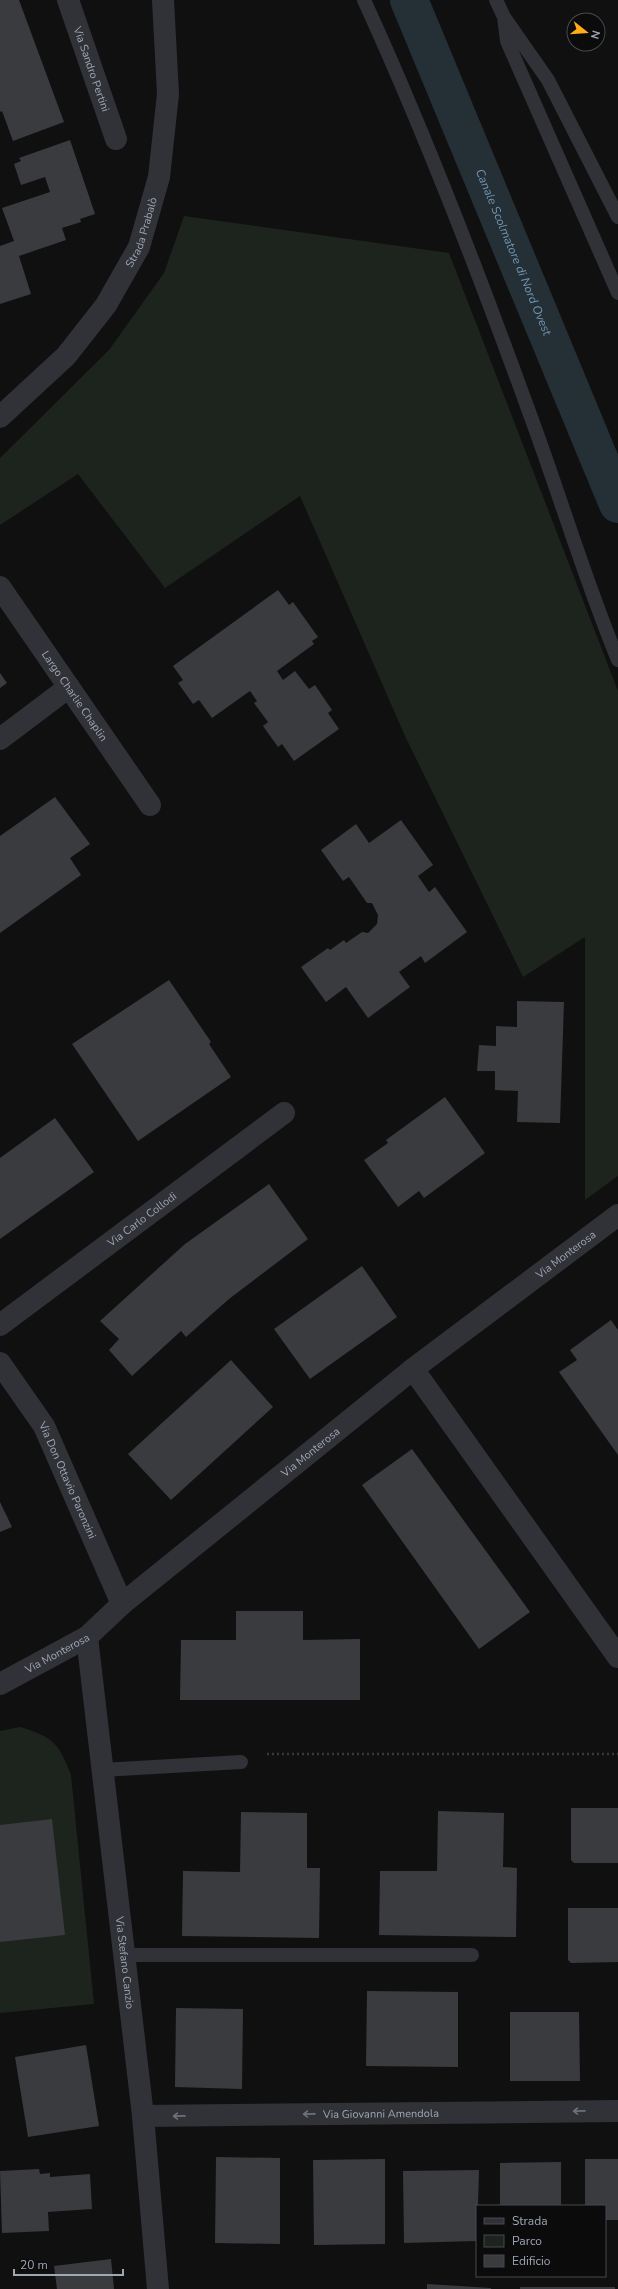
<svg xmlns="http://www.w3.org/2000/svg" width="618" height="2289" font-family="'Nunito Sans',sans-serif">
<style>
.green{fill:#1c241d}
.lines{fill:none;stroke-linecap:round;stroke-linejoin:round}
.canal{stroke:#252f36;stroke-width:38}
.building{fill:#393b3f}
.path{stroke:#36393e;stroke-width:2.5;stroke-dasharray:2 3;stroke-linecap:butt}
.service{stroke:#303237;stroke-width:14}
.minor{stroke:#303237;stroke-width:22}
.oneway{stroke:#6d727c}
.labels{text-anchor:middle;stroke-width:3;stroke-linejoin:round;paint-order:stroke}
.street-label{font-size:11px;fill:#9fa6b4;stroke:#0b0b0c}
.water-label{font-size:12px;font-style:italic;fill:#7296b3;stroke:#0b0b0c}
</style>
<rect width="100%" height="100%" fill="#101011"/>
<!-- green -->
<path class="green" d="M184 216 449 253 618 691V1176L585 1200V937L523 977 405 736 300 496 165 588 78 474 0 525V458L109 350 164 273Z
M20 1727C53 1737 59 1743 71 1775L94 2004 0 2013V1731Z"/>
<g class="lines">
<!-- canal -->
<path class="canal" id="s1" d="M409 0 618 504"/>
</g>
<!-- building -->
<path class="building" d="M0 0H19L64 122 13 141 2 111 0 112Z
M70 140 95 214 80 219 81 222 62 228 66 240 19 256 31 294 0 304V246L14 241 2 208 50 192 45 177 21 185 14 164 21 161 19 158Z
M278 590 289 605 293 602 318 637 312 641 314 644 277 671 283 680 295 671 309 689 315 685 332 710 328 713 339 729 294 761 282 744 278 747 263 726 268 722 254 703 257 701 250 691 212 718 199 700 193 704 178 683 183 680 173 666Z
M0 673 7 683 0 688Z
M55 797 90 844 70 858 81 875 0 933V836Z
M401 820 433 865 418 876 429 892 435 887 467 932 425 963 421 956 399 972 410 987 368 1018 346 987 326 1002 301 967 328 948 330 950 344 940 346 943 362 932 368 933 377 924 378 915 372 903H367L349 877 343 881 321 850 356 824 369 843Z
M169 980 211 1042 209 1044 231 1077 138 1141 72 1044Z
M517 1001 564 1002 560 1123 517 1122 518 1091 495 1090V1071H477L479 1045 496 1046V1026L517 1027Z
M445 1097 485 1153 424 1198 419 1191 398 1207 364 1160 388 1143 386 1140Z
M55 1118 94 1172 0 1239V1158Z
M269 1184 308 1239 229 1299 186 1337 181 1331 132 1376 109 1350 119 1339 100 1321 185 1244Z
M362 1266 397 1317 310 1379 274 1329Z
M611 1320 618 1330V1455L559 1372 577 1360 570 1350Z
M231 1360 273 1407 171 1500 128 1454Z
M412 1449 530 1612 479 1649 362 1485Z
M0 1502 12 1527 0 1532Z
M236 1611H303V1640L360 1639V1700H180L181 1640H236Z
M571 1808H618V1863H574L571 1860Z
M438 1811 504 1813 503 1867 517 1868 516 1937 379 1935 380 1871H437Z
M241 1812 307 1813V1868H320L319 1938 182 1936 183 1871 240 1872Z
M52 1819 65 1935 0 1942V1825Z
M568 1908H618V1962L571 1963 568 1960Z
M367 1991 458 1992V2067L366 2066Z
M176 2008 243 2009 242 2089 175 2087Z
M510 2012H579L580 2081H510Z
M86 2045 99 2126 28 2137 15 2057Z
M216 2157 280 2158V2244L215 2243Z
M385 2159V2244L314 2245 313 2160Z
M585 2159H618V2220H605V2206H585Z
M561 2162V2206H500V2163Z
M39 2169 40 2174 50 2173V2177L90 2174 92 2209 48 2212 49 2231 2 2233 0 2171Z
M479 2170 477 2241 404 2243 403 2171Z
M111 2259 114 2289H57L54 2266Z
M427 2284 491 2288V2289H427Z
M520 2287H615V2289H520Z"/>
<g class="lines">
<!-- path -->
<path class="path" d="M267 1754H618"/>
<!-- service -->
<path class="service" d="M364 0C425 133 478 271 528 409 559 492 584 578 618 660
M496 0 504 17 548 80 618 217
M504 17 507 41 618 293
M102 1770 241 1762
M123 1955H472"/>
<!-- minor -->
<g class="minor">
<path id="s2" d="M68 0 116 139"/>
<path id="s3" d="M0 417 66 356 106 305 139 247 159 177 168 94 163 0"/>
<path id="s4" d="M0 587 150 805"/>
<path d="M0 739 69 687"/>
<path id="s5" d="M0 1325 284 1113"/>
<path id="s6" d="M0 1363 44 1426 122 1604"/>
<path d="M413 1369 618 1657"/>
<path id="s7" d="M87 1637 143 2116 158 2289"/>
<path id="s8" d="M0 1684 87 1637 122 1604 413 1369 618 1215"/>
<path id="s9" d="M143 2116 618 2111"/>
</g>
</g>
<!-- one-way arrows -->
<defs><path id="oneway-shaft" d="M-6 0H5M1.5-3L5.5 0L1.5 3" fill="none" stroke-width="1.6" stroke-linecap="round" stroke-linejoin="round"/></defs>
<g class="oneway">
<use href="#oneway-shaft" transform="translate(579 2111) rotate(179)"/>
<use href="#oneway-shaft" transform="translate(309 2114) rotate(179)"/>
<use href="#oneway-shaft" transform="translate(179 2116) rotate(179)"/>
</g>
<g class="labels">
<!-- street labels -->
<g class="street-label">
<text dy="4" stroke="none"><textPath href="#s2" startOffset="73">Via Sandro Pertini</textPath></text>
<text dy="4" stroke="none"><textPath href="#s3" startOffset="236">Strada Prabalò</textPath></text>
<text dy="4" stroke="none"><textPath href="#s4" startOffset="132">Largo Charlie Chaplin</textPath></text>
<text dy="4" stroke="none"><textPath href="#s5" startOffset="177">Via Carlo Collodi</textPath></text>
<text dy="4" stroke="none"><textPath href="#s8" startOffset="712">Via Monterosa</textPath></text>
<text dy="4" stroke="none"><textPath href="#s8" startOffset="389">Via Monterosa</textPath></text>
<text dy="4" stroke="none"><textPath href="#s6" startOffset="136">Via Don Ottavio Paronzini</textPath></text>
<text dy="4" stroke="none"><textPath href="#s8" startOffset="65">Via Monterosa</textPath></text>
<text dy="4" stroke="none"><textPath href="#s7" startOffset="328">Via Stefano Canzio</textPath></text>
<text dy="4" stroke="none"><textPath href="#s9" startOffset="238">Via Giovanni Amendola</textPath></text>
</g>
<!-- water labels -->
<g class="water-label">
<text dy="4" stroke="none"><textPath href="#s1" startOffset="273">Canale Scolmatore di Nord Ovest</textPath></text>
</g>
</g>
<!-- legend -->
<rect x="476" y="2205" width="130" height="72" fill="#0b0b0c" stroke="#46494f"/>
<rect x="484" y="2218" width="20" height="6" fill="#303237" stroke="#46494f"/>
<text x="512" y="2225" font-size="12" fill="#9fa6b4">Strada</text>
<rect x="484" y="2235" width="20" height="12" fill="#1c241d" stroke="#46494f"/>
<text x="512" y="2245" font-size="12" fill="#9fa6b4">Parco</text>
<rect x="484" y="2255" width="20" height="12" fill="#393b3f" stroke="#46494f"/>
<text x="512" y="2265" font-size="12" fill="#9fa6b4">Edificio</text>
<!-- north arrow -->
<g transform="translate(586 32) rotate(107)"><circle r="19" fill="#0b0b0c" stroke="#46494f"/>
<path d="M0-3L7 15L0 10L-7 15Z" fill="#ffad1a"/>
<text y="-6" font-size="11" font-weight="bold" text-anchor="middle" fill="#9fa6b4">N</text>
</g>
<!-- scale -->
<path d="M14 2269v6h109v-6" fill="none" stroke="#9fa6b4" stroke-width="2"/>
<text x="20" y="2269" font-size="12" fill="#9fa6b4" stroke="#0b0b0c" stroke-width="3" paint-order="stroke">20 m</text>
</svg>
